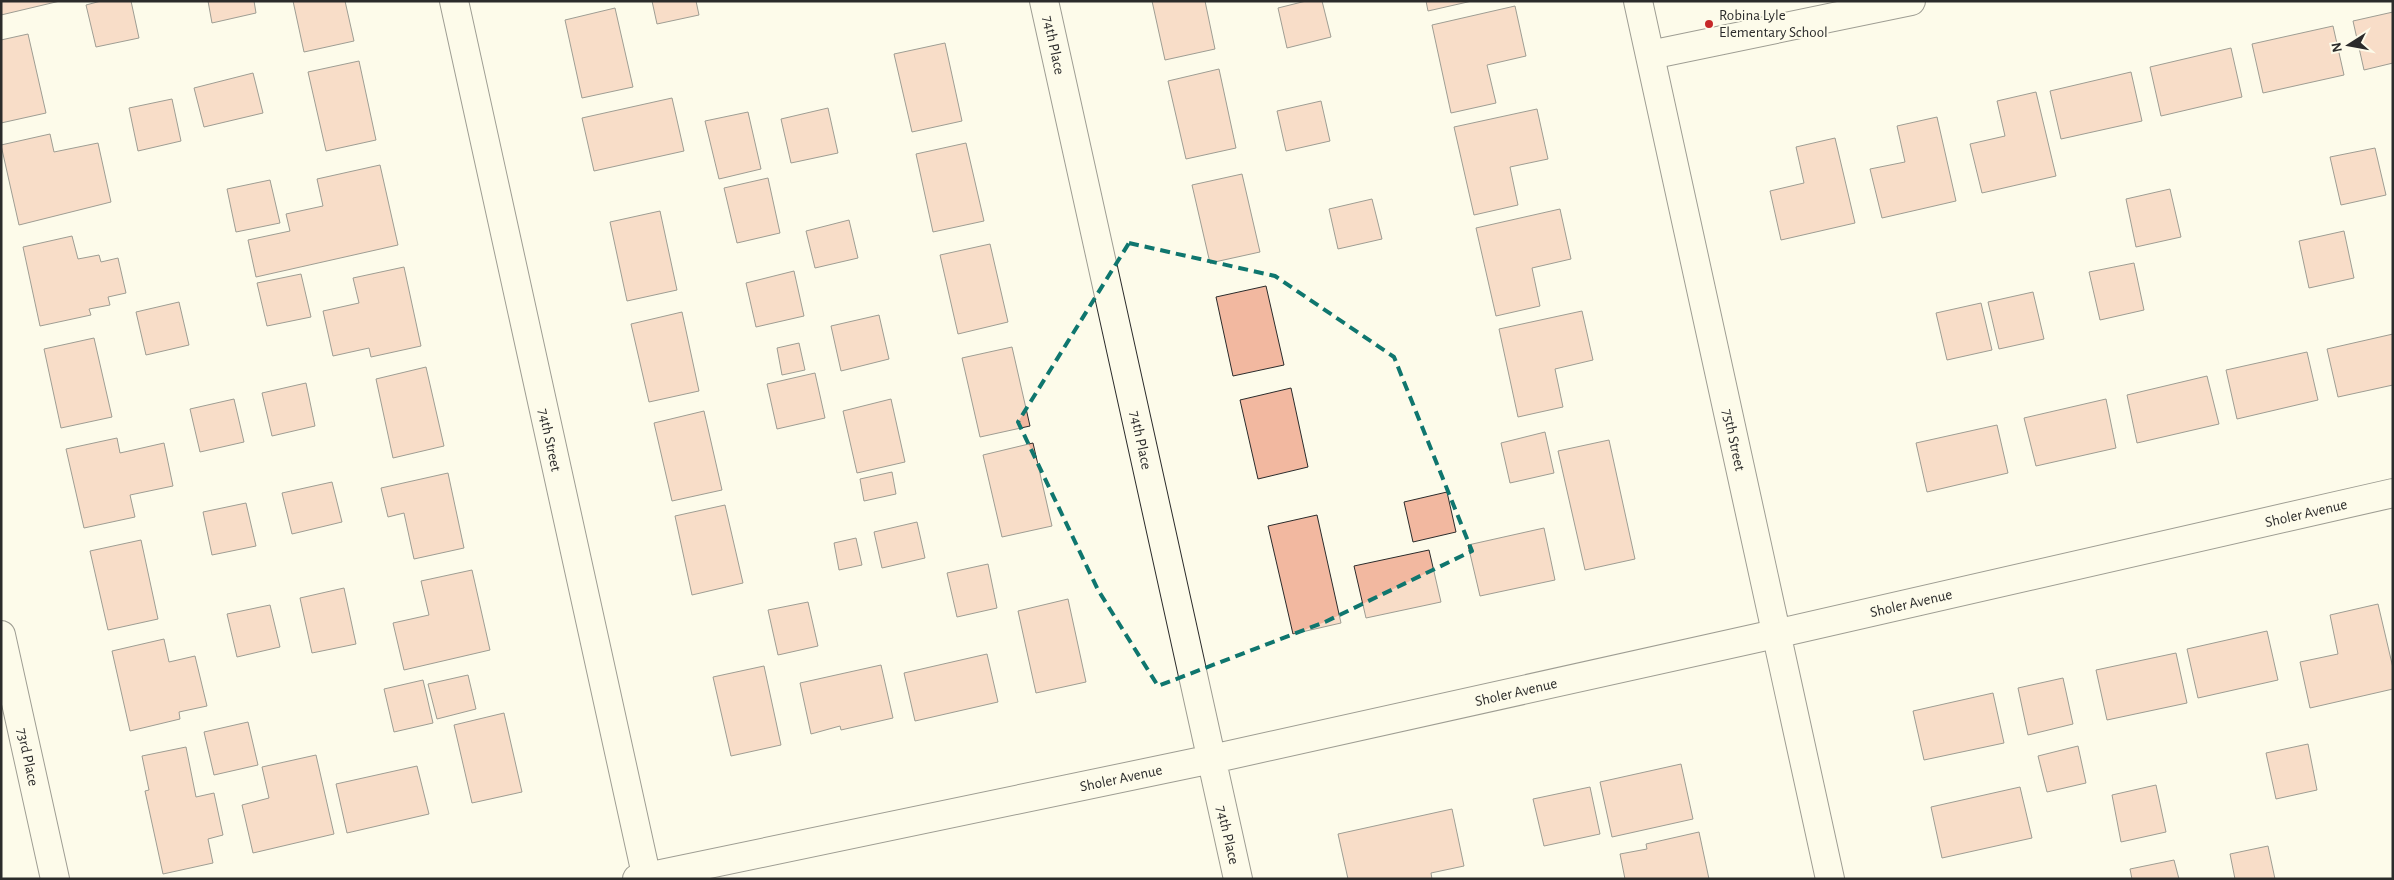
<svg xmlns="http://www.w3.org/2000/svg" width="2394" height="880" font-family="'Alegreya Sans',sans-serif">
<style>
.building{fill:#f2b8a0;stroke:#2b2b2b}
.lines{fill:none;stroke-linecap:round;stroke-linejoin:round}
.minor-casing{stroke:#2b2b2b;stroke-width:30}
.minor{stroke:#fdfbea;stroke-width:28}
.marked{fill:none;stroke:#0f766e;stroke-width:4;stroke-dasharray:10 6;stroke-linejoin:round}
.poi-dot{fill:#c62828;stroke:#fdfbea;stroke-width:2}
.labels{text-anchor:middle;stroke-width:4;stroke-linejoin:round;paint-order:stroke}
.poi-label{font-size:15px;fill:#2b2b2b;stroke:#fdfbea;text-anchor:start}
.street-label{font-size:15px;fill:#2b2b2b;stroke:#fdfbea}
</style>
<rect width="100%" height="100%" fill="#fdfbea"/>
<!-- building -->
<path class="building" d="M1 1H60L1 15Z
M101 1H131L139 38 96 47 86 5Z
M208 1H254L256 13 212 23Z
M293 1H345L354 41 304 52Z
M652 1H696L699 15 657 24Z
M1152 1H1205L1215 49 1165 60Z
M1306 1H1322L1331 37 1287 48 1278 8Z
M1426 1H1472L1428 11Z
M1515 6 1526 56 1487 65 1496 103 1451 113 1432 25Z
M615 8 633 87 582 98 565 20Z
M2393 12V63L2364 70 2353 21Z
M2333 26 2344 75 2263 93 2252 44Z
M28 34 46 113 1 123V40Z
M945 43 962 121 912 132 894 54Z
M2231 48 2242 97 2161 116 2150 67Z
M359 61 376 140 326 151 308 72Z
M1219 69 1236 148 1186 159 1168 81Z
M2131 72 2142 121 2061 139 2050 91Z
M253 73 263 113 204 127 194 88Z
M2036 92 2056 176 1982 193 1970 144 2005 136 1997 101Z
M672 98 684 151 594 171 582 118Z
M172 99 181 141 138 151 129 108Z
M1321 101 1330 141 1286 151 1277 111Z
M828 108 838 153 791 163 781 119Z
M1537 109 1548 159 1510 167 1518 205 1474 215 1454 127Z
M748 112 761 169 719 179 705 121Z
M1937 117 1956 201 1882 218 1870 169 1905 162 1897 126Z
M50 134 54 152 98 143 111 202 19 225 1 145Z
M1835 138 1855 223 1781 240 1770 191 1804 183 1796 147Z
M966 143 984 221 933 232 916 154Z
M2375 148 2386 195 2341 205 2330 157Z
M380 165 398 245 256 277 248 240 290 231 286 214 323 206 317 179Z
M1242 174 1260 252 1210 263 1192 185Z
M768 178 780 233 737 243 724 188Z
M270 180 280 223 236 232 227 189Z
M2170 189 2181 237 2136 247 2126 199Z
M1372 199 1382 239 1338 249 1329 209Z
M1560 209 1571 259 1532 268 1540 306 1496 316 1476 228Z
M660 211 677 290 627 301 610 222Z
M849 220 858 258 815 268 806 231Z
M2344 231 2354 278 2309 288 2299 241Z
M72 236 78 259 99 255 101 262 118 258 126 293 108 297 110 305 89 309 91 315 40 326 23 247Z
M990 244 1008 322 958 334 940 255Z
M2134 263 2144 310 2100 320 2089 272Z
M404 267 421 346 371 357 369 348 333 356 323 311 359 303 353 278Z
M794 271 804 316 756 327 746 283Z
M301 274 311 317 267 326 257 283Z
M1266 286 1284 365 1233 376 1216 297Z
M2033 292 2044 339 1999 349 1988 302Z
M179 302 189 345 146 355 136 312Z
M1981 303 1992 350 1947 360 1936 313Z
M1582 311 1593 360 1555 369 1563 407 1518 417 1499 329Z
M682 312 699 391 649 402 631 324Z
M879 315 889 359 841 371 831 326Z
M2393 334V385L2338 397 2327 349Z
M94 338 112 417 61 428 44 349Z
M799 343 805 370 782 375 777 348Z
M1012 347 1030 426 980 437 962 358Z
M2307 352 2318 400 2237 419 2226 370Z
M426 367 444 446 393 458 376 379Z
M815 373 825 418 777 429 767 384Z
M2207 376 2219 424 2137 443 2127 395Z
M306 383 315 426 272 436 262 393Z
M1291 388 1308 467 1258 479 1240 400Z
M234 399 244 442 200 452 190 409Z
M891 399 905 462 857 473 843 411Z
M2106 399 2116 448 2036 466 2024 418Z
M704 411 722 490 672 501 654 423Z
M1997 425 2008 473 1927 492 1916 443Z
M1545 432 1554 473 1510 483 1501 443Z
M117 438 120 453 164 443 173 486 130 495 135 517 84 528 66 449Z
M1609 440 1635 559 1585 570 1558 451Z
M1033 443 1052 526 1002 537 983 455Z
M892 472 896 494 864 501 860 479Z
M448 473 464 548 414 559 404 513 388 517 381 488Z
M332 482 342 522 292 534 282 493Z
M1447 492 1456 532 1413 542 1404 502Z
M246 503 256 546 212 555 203 512Z
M725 505 743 583 692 595 675 516Z
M1317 515 1341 623 1293 634 1268 526Z
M917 522 925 558 882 568 874 532Z
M1544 528 1555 580 1480 596 1468 545Z
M856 538 862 565 839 570 834 543Z
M141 540 158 619 108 630 90 551Z
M1429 550 1441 602 1366 618 1354 566Z
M988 564 997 608 957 617 947 573Z
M472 570 490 650 404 670 393 623 429 615 421 581Z
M344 588 356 644 312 653 300 598Z
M1068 599 1086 682 1036 693 1018 611Z
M808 602 818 646 778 655 768 610Z
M2378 604 2393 668V689L2310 708 2300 662 2338 654 2330 615Z
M270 605 280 647 237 657 227 614Z
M2267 631 2278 680 2198 698 2187 649Z
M164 639 169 662 195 656 207 706 179 712 180 719 130 731 112 651Z
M2176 653 2187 703 2107 720 2096 670Z
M987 654 998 702 915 721 904 673Z
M881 665 893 718 841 730 840 726 811 734 800 683Z
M764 666 781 745 731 756 713 677Z
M468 675 476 709 437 719 428 684Z
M2063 678 2073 724 2028 735 2018 688Z
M423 680 433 723 394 732 384 689Z
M1993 693 2004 743 1924 760 1913 711Z
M504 713 522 792 472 803 454 725Z
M248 722 258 765 214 775 204 732Z
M2308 744 2317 790 2276 799 2266 753Z
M2078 746 2086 783 2047 792 2038 756Z
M186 747 196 797 214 793 223 835 208 839 213 863 163 874 145 791 149 790 142 756Z
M316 755 334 834 253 853 242 805 269 798 262 767Z
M1681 764 1693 819 1612 837 1600 782Z
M417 766 429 814 347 833 336 784Z
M2156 785 2166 832 2121 842 2112 795Z
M1590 787 1600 834 1544 846 1533 799Z
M2020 787 2032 838 1942 858 1931 807Z
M1452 809 1464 866 1431 873 1432 879H1348L1338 834Z
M1699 832 1709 879H1625L1620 854 1647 849 1646 844Z
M2268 846 2275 879H2235L2230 854Z
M2174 860 2179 879H2132L2130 869Z"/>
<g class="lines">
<!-- minor casing -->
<g class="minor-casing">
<path id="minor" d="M454 1 647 879
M1044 1 1238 879
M1638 1 1830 879
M1650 55 1911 1
M1 635 55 879
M637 879 1212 759 1775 634 2393 493"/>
</g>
<!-- minor -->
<use href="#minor" class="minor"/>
</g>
<!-- marked area -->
<path d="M0 0H2394V880H0ZM1129 243 1275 276 1394 357 1472 551 1325 622 1158 686 1098 590 1018 422Z" fill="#fdfbea" fill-opacity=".55" fill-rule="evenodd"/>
<path class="marked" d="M1129 243 1275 276 1394 357 1472 551 1325 622 1158 686 1098 590 1018 422Z"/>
<!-- markers -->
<circle class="poi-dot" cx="1709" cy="24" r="5"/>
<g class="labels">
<!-- poi labels -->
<g class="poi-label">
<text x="1719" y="20">Robina Lyle<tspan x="1719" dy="17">Elementary School</tspan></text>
</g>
<!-- street labels -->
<g class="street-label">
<text transform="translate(1054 45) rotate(78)" y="5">74th Place</text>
<text transform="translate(550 440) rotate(78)" y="5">74th Street</text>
<text transform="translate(1141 440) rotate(78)" y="5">74th Place</text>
<text transform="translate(1734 440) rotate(78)" y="5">75th Street</text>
<text transform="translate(2306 513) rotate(-13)" y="5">Sholer Avenue</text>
<text transform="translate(1911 603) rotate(-13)" y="5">Sholer Avenue</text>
<text transform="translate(1516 692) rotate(-13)" y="5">Sholer Avenue</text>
<text transform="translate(28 757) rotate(78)" y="5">73rd Place</text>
<text transform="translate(1121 778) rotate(-12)" y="5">Sholer Avenue</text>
<text transform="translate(1228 835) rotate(77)" y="5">74th Place</text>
</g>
</g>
<!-- border -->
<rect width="2394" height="880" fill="none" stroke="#2b2b2b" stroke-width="5"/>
<!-- north arrow -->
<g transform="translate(2349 45) rotate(259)" stroke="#fdfbea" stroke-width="4" paint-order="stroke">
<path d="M0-4L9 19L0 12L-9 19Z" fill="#2b2b2b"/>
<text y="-8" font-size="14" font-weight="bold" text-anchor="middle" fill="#2b2b2b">N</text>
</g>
</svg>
